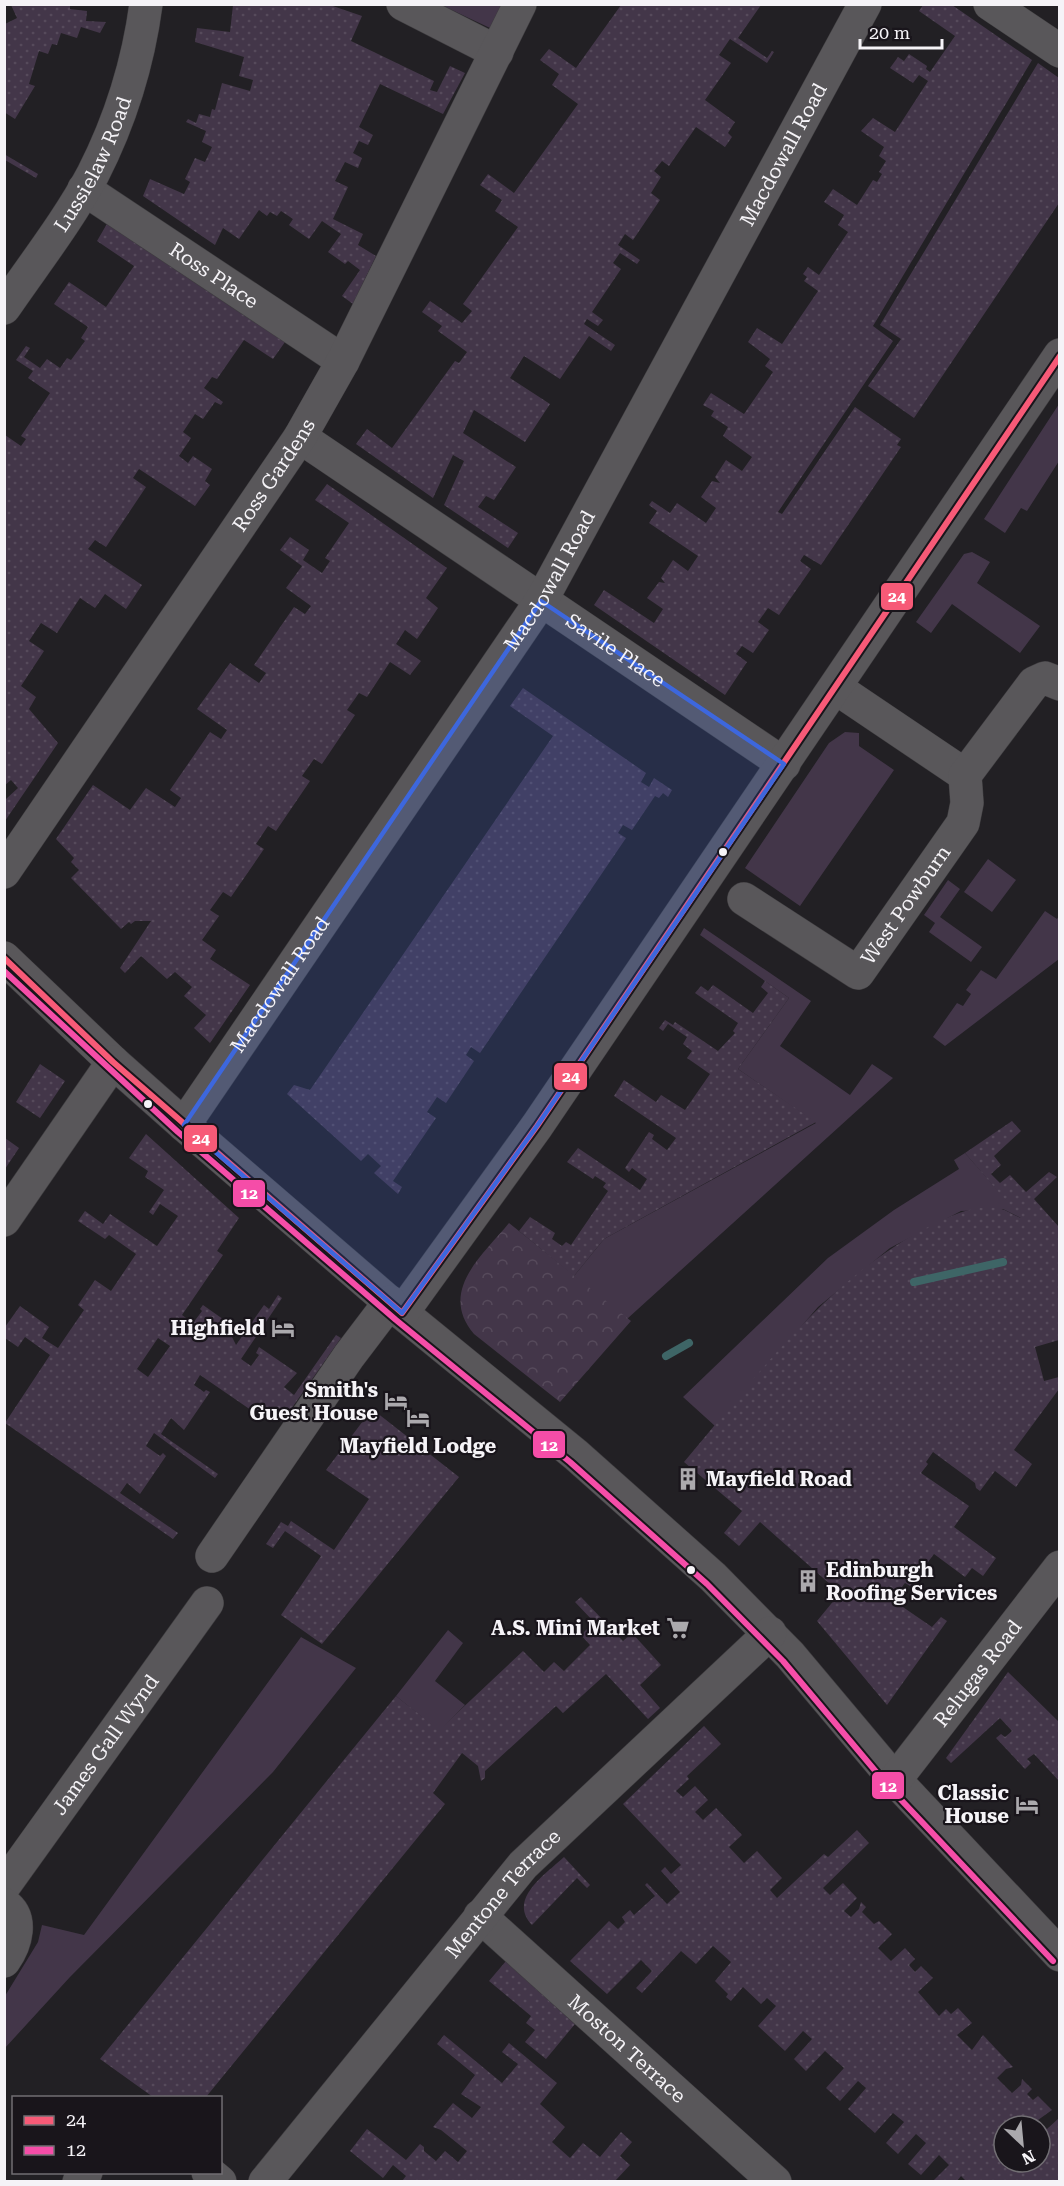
<svg xmlns="http://www.w3.org/2000/svg" width="1064" height="2186" font-family="'Roboto Serif',serif">
<style>
.grass{fill:#433649}
.park{fill:url(#park-crowns)}
.garden{fill:url(#garden-dots);fill-rule:evenodd}
.lines{fill:none;stroke-linecap:round;stroke-linejoin:round}
.stream{stroke:#3e6566;stroke-width:8}
.minor-casing{stroke:#3e3c3f;stroke-width:34}
.minor{stroke:#59575a;stroke-width:33}
.bus-1-casing{stroke:#19151b;stroke-width:10}
.bus-2-casing{stroke:#19151b;stroke-width:10}
.bus-1{stroke:#f75a77;stroke-width:6}
.bus-2{stroke:#f54da8;stroke-width:6}
.marked{fill:#3d67dd;fill-opacity:0.2;stroke:#3d67dd;stroke-width:4.5;stroke-linejoin:round}
.bus-dot{fill:#f5f3f7;stroke:#19151b;stroke-width:2}
.labels{text-anchor:middle;stroke-width:4.5;stroke-linejoin:round;paint-order:stroke}
.street-label{font-size:20px;fill:#f5f3f7;stroke:#19151b}
.poi-label{font-size:20px;font-weight:bold;fill:#f5f3f7;stroke:#19151b;text-anchor:end}
.line-badge{stroke:#19151b;stroke-width:2}
.badge-label{font-size:16px;text-anchor:middle;font-weight:bold;fill:#fff}
</style>
<defs>
<pattern id="park-crowns" width="20" height="18" patternUnits="userSpaceOnUse" patternTransform="scale(1.5)"><rect width="20" height="18" fill="#433649"/><path d="M2 6a3 3 0 1 1 6 0M12 15a3 3 0 1 1 6 0" fill="none" stroke="#564a5b"/></pattern>
<pattern id="garden-dots" width="8" height="8" patternUnits="userSpaceOnUse" patternTransform="scale(1.5)"><rect width="8" height="8" fill="#433649"/><path d="M2 2h.1M6 6h.1" fill="none" stroke="#564a5b" stroke-width="1.8" stroke-linecap="round"/></pattern>
</defs>
<rect width="100%" height="100%" fill="#222024"/>
<!-- grass -->
<path class="grass" d="M441 5H502L490 28Z
M1059 404V461L1027 511 1021 508 1005 533 984 519Z
M972 552 990 562 977 583 1040 626 1020 653 952 604 931 633 916 622 964 554Z
M845 732 859 733V746L894 770 800 906 745 868 829 743Z
M988 859 1016 880 992 912 964 892Z
M948 880 960 889 940 917 982 947 971 962 929 932 935 923 924 915Z
M1045 911 1057 919 1059 916V959L945 1046 933 1037 957 1003 963 1006 971 994 966 990 981 970 996 979Z
M704 928 811 1001 780 1046 850 1095 872 1064 893 1078 627 1319 574 1276 604 1239 816 1123 738 1069 789 998 700 935Z
M965 1153 1023 1219 1003 1209 961 1211 890 1248 818 1307 715 1426 683 1397 828 1258 894 1210 959 1169 954 1160Z
M448 1630 463 1643 435 1681 465 1705 439 1731 396 1696Z
M301 1637 356 1668 273 1772 70 1977 5 2048V1996L38 1942 42 1925 84 1935Z"/>
<!-- park -->
<path class="park" d="M509 1223 631 1321 560 1402 474 1334C438 1291 482 1256 509 1223Z"/>
<!-- garden -->
<path class="garden" d="M327 4 362 16 351 41 434 81 430 90 437 92 450 66 465 73 443 114 380 84 359 127 373 135 368 145 359 141 353 153 362 158 358 168 345 162 335 181 348 187 333 219 363 234 358 245 376 256 353 304 342 296 360 270 348 261 345 264 328 252 341 234 322 221 309 239 289 225 293 219 281 211 277 216 270 212 267 216 259 210 239 239 223 228 215 245 143 196 150 179 184 194 190 182 185 179 195 158 205 162 212 147 202 142 206 131 186 122 188 119 196 123 199 114 210 117 212 109 215 110 222 83 250 91 253 80 239 76 244 57 195 42 197 28 230 32 233 5Z
M11 5H70V9L87 11 86 21 106 22 100 33 81 27 77 38 61 33 57 45 52 44 48 54 39 51 29 84 35 86 15 119 4 112 5 24 17 18Z
M621 5H761L738 38 767 58 772 51 774 52 767 63 730 39 719 55 731 63 705 100 735 122 728 133 732 137 725 147 696 127 669 166 662 161 654 171 661 177 651 193 660 200 633 240 625 234 618 245 640 260 637 264 620 253 613 263 621 269 592 312 603 320 598 326 587 319 584 324 615 345 611 351 589 336 560 379 524 356 510 378 550 404 525 442 474 410 463 433 516 467 494 500 486 496 478 507 518 533 508 548 444 505 464 461 453 455 433 498 356 444 367 429 392 448 455 361 459 363 467 352 438 331 442 326 422 312 430 301 462 323 472 311 463 304 518 227 495 211 502 200 480 185 488 174 514 193 578 104 552 85 559 74 540 60 549 49 576 68Z
M923 5H952L1032 60 873 326 893 341 778 512 782 514 855 407 901 439 897 445 901 447 821 565 804 555 800 561 811 569 779 615 768 608 758 622 769 630 753 653 742 646 736 654 747 662 725 695 594 605 604 590 654 623 663 609 647 598 659 582 665 583 661 578 673 560 688 571 698 556 649 523 657 511 649 505 652 501 670 513 677 503 706 523 716 508 701 497 712 481 720 483 715 477 726 460 742 471 752 457 723 436 728 427 711 416 714 411 703 405 711 393 744 414 773 372 765 366 770 359 748 342 757 328 782 344 818 291 804 281 807 277 803 274 808 267 819 275 848 232 838 225 844 215 824 202 833 189 857 205 873 180 877 182 882 174 879 172 886 161 879 156 884 147 861 131 873 118 895 132 928 81 919 75 913 83 890 68 898 57 904 61 909 54 927 66 926 69 930 72 955 36 919 11Z
M1038 63 1059 78V203L914 418 868 386 901 339 880 325Z
M4 154 38 174 36 178 5 160Z
M108 222 285 342 273 359 244 340 217 379 212 377 204 388 223 402 221 405 215 402 203 419 195 414 183 432 191 438 179 456 188 463 193 456 212 469 205 481 210 485 195 506 139 469 133 478 146 487 106 547 95 540 88 549 142 585 126 609 105 594 95 608 80 598 57 633 41 623 29 641 44 651 21 686 36 697 29 709 58 743 5 821 6 799 18 788 11 780 4 786 5 435 21 446 26 439 21 436 50 393 28 378 33 371 16 360 26 346 30 348 24 357 40 368 47 359 60 368 67 358 71 360 85 341 81 338 88 327 54 304 69 282 106 307 134 266 97 241Z
M327 484 447 568 426 598 438 608 417 639 405 630 396 644 421 661 410 675 390 662 367 697 359 693 347 710 355 715 322 764 314 759 302 776 310 781 276 831 268 826 256 844 264 849 231 897 223 892 210 910 219 916 202 940 216 950 210 959 250 985 210 1043 194 1028 206 1015 184 996 192 987 175 972 167 979 141 956 125 973 120 968 151 921H135L131 924 129 922 121 929 71 878 79 870 71 862 74 858 56 839 93 785 130 810 146 788 175 807 181 798 170 790 210 732 221 739 227 730 197 709 230 663 259 683 266 673 254 665 294 607 305 614 311 606 286 588 302 566 280 550 290 537 309 550 303 560 322 573 330 561 325 558 349 523 315 500Z
M523 688 646 773 641 782 649 787 654 778 672 790 668 797 663 793 659 798 655 796 632 830 623 825 618 833 626 838 480 1053 471 1047 466 1055 474 1061 446 1103 437 1097 427 1112 436 1118 393 1181 402 1187 398 1194 374 1173 381 1166 368 1154 361 1161 287 1094 294 1085 310 1090 553 736 510 706Z
M765 981 789 998 738 1069 816 1122 604 1239 574 1276 519 1231 530 1217 555 1233 552 1239 562 1246 566 1242 571 1245 608 1191 603 1187 606 1183 595 1176 593 1179 567 1162 578 1148 640 1190 647 1179 632 1168 629 1172 625 1168 649 1132 654 1135 652 1139 667 1150 676 1138 614 1096 624 1080 656 1102 661 1095 685 1110 710 1074 687 1058 692 1051 683 1044 687 1037 668 1024 663 1031 659 1028 665 1020 673 1025 675 1022 718 1051 735 1033 733 1031 738 1023 695 993 701 986 708 991 713 985 753 1013 768 993 761 987Z
M40 1064 65 1081 40 1118 16 1102Z
M1012 1121 1021 1131 994 1156 1001 1165 991 1174 1000 1183 1010 1175 1026 1192 1049 1172 1057 1177 1034 1199 1059 1227V1340L1035 1347 1044 1381 1059 1377V1389L1014 1450 1032 1464 1016 1487 995 1471 980 1491 976 1488 975 1483 933 1452 926 1462 928 1464 921 1473 969 1506 954 1527 996 1558 983 1576 972 1568 965 1577 934 1554 910 1586 905 1583 897 1593 901 1597 897 1603 932 1627 941 1617 947 1621 887 1705 817 1621 840 1593 760 1522 739 1546 724 1533 742 1511 684 1462C758 1375 828 1277 932 1225 952 1215 973 1205 997 1208 1005 1209 1013 1215 1021 1218L965 1153Z
M146 1134 239 1218 217 1251 223 1255 182 1315 193 1323 202 1311 200 1309 203 1305 237 1329 232 1337 236 1345 264 1305 269 1309 278 1295 282 1298 241 1359 251 1366 259 1355 256 1353 259 1347 297 1373 284 1387 294 1395 336 1335 341 1338 282 1422 263 1409 258 1415 200 1375 194 1385 204 1392 206 1390 210 1392 184 1430 171 1418 161 1434 218 1474 215 1478 154 1433 146 1446 160 1456 163 1453 166 1456 140 1494 127 1483 120 1493 178 1533 173 1539 5 1423 50 1355 25 1337 18 1347 5 1338V1327L20 1306 49 1327 42 1338 58 1348 84 1310 78 1305 95 1280 111 1291 136 1254 109 1235 105 1239 78 1221 85 1211 103 1224 110 1214 157 1246 178 1216 160 1204 153 1215 149 1212 164 1190 145 1177 148 1171 129 1158ZM158 1338 170 1346 148 1377 137 1369Z
M5 1138 19 1148 5 1169Z
M372 1409 459 1477 322 1644 281 1615 321 1556 285 1531 273 1548 266 1544 281 1522 288 1526 291 1521 334 1550 369 1499 326 1470Z
M581 1597 623 1641 632 1633 661 1665 640 1685 660 1708 648 1719 606 1674 563 1713 556 1706 485 1771V1778L481 1781 478 1766 462 1753 433 1793 445 1804 206 2097H153L100 2059 396 1696 439 1730 523 1651 544 1672 554 1662 564 1671 590 1645 581 1635 594 1622 575 1602Z
M1008 1672 1059 1722V1781L1034 1754 1027 1759 1031 1763 1025 1769 996 1738 1001 1734 1005 1737 1012 1731 1000 1718 951 1763 946 1758Z
M704 1726 721 1744 687 1776 689 1779 676 1791 683 1797 695 1786 708 1800 695 1812 703 1820 716 1808 742 1835 729 1847 744 1863 757 1851 782 1878 770 1890 777 1898 824 1854 828 1857 857 1830 869 1843 823 1888 830 1895 843 1883 857 1898 844 1911 851 1917 859 1909 861 1902 866 1907 862 1912 874 1924 879 1921 892 1934 878 1948 891 1961 905 1948 915 1959 909 1965 915 1972 921 1966 933 1978 918 1992 939 2016 946 2009 951 2014 958 2008 972 2023 957 2035 972 2050 983 2035 1013 2067 1006 2069 997 2078 1012 2093 1021 2085 1022 2079 1032 2089 1027 2094 1033 2100 1038 2096 1052 2110 1038 2120 1047 2129 1059 2118V2181L967 2182 961 2176 957 2181H933L949 2165 939 2155 921 2175 908 2164 926 2143 916 2134 898 2154 886 2143 904 2122 893 2113 875 2133 848 2109 866 2088 858 2081 840 2101 826 2088 844 2068 825 2051 806 2071 794 2059 812 2039 803 2031 785 2051 758 2026 776 2006 767 1998 761 2004 743 1987 731 2001 726 1997 728 1994 715 1981 731 1962 713 1946 696 1964 681 1951 642 1993 636 1988 652 1971 641 1960 607 1994 570 1961 609 1921 618 1929 625 1922 622 1917 630 1910 634 1915 655 1896 645 1885 647 1883 667 1904 680 1892 661 1871 665 1867 671 1874 681 1865 623 1804ZM1004 2126H1040V2162H1004Z
M564 1857 590 1885 587 1888 577 1878 532 1925C507 1899 546 1874 564 1857Z
M506 1961 575 2024 546 2059 525 2042 535 2030 526 2023 531 2016 489 1981Z
M444 2035 502 2083 518 2064 502 2052 509 2043 557 2083 540 2104 565 2127 552 2142 570 2158 583 2143 600 2157 621 2132 632 2142 620 2156 630 2165 615 2181H402L406 2176 393 2165 383 2178 350 2151 367 2129 406 2160 420 2144 424 2147V2151L436 2161 445 2151 458 2162 467 2151 441 2130 433 2127 453 2103 472 2118 481 2107 461 2094 475 2075 437 2044Z"/>
<g class="lines">
<!-- stream -->
<path class="stream" d="M914 1282 1003 1262
M666 1356 689 1343"/>
<!-- minor casing -->
<g class="minor-casing">
<g id="minor">
<path d="M403 4 497 52"/>
<path d="M990 4 1060 51"/>
<path id="s1" d="M84 189 343 361"/>
<path id="s2" d="M4 308C34 264 68 221 93 174 120 121 138 64 146 4"/>
<path id="s3" d="M300 437 784 764"/>
<path d="M836 688 965 775"/>
<path id="s4" d="M4 872 300 437 343 361 520 4"/>
<path id="s5" d="M744 899 858 973 963 823 967 803 965 775 1034 683 1045 678 1060 684"/>
<path d="M4 958 113 1062 184 1125 402 1313 576 1455 713 1577 790 1655 895 1780 1060 1955"/>
<path id="s6" d="M184 1125 541 601 865 4"/>
<path d="M4 1220 113 1062"/>
<path d="M402 1313 537 1126 1060 355"/>
<path d="M212 1556 349 1356 390 1302"/>
<path id="s7" d="M895 1780 1060 1567"/>
<path id="s8" d="M4 1886 207 1603"/>
<path d="M4 1904C24 1918 16 1944 4 1961"/>
<path id="s9" d="M480 1916 775 2182"/>
<path d="M208 2172 220 2182"/>
<path d="M79 2182 86 2172"/>
<path id="s10" d="M265 2182 523 1865 770 1633"/>
</g>
</g>
<!-- minor -->
<use href="#minor" class="minor"/>
<!-- bus-1 casing -->
<g class="bus-1-casing">
<path id="bus-1" d="M4 958 113 1062 402 1313
M402 1313 537 1126 1060 356"/>
</g>
<!-- bus-2 casing -->
<g class="bus-2-casing">
<path id="bus-2" d="M4 971 178 1132 396 1320 570 1462 707 1584 783 1661 888 1786 1053 1961"/>
</g>
<!-- bus-1 -->
<use href="#bus-1" class="bus-1"/>
<!-- bus-2 -->
<use href="#bus-2" class="bus-2"/>
</g>
<!-- marked area -->
<path class="marked" d="M541 601 784 764 537 1126 402 1313 184 1125Z"/>
<!-- icons -->
<defs>
<g id="hotel-bare" transform="scale(1.8)"><path d="M-6-4.5h1.5V1H6V5H4.5V3h-9V5H-6ZM-4 0a1.8 1.8 0 1 1 3.6 0ZM.5 0V-2.5h3Q6-2.5 6 0Z" fill="#aba9ad" stroke="#19151b" stroke-width="2.5" paint-order="stroke"/></g>
<g id="building-bare" transform="scale(1.8)"><path d="M-4-6H4V6H1V3H-1V6H-4ZM-2.5-4.3h1.7v1.8h-1.7ZM.8-4.3h1.7v1.8H.8ZM-2.5-1h1.7V.8h-1.7ZM.8-1h1.7V.8H.8Z" fill="#aba9ad" stroke="#19151b" stroke-width="2.5" paint-order="stroke"/></g>
<g id="supermarket-bare" transform="scale(1.8)"><path d="M-6-5.5h2.5l.6 2H6L4.5 2H-2.5L-4.4-4H-6ZM-1.5 3.2a1.3 1.3 0 1 0 .1 0ZM3 3.2a1.3 1.3 0 1 0 .1 0Z" fill="#aba9ad" stroke="#19151b" stroke-width="2.5" paint-order="stroke"/></g>
</defs>
<g fill-rule="evenodd">
<use href="#hotel-bare" x="283" y="1328"/>
<use href="#hotel-bare" x="396" y="1401"/>
<use href="#hotel-bare" x="418" y="1418"/>
<use href="#building-bare" x="688" y="1479"/>
<use href="#building-bare" x="808" y="1581"/>
<use href="#supermarket-bare" x="678" y="1628"/>
<use href="#hotel-bare" x="1027" y="1805"/>
</g>
<!-- markers -->
<g class="bus-dot">
<circle cx="723" cy="852" r="5"/>
<circle cx="148" cy="1104" r="5"/>
<circle cx="691" cy="1570" r="5"/>
</g>
<g class="labels">
<!-- street labels -->
<g class="street-label">
<text dy="7" stroke="none"><textPath href="#s6" startOffset="1142">Macdowall Road</textPath></text>
<text dy="7" stroke="none"><textPath href="#s2" startOffset="170">Lussielaw Road</textPath></text>
<text dy="7" stroke="none"><textPath href="#s1" startOffset="156">Ross Place</textPath></text>
<text dy="7" stroke="none"><textPath href="#s4" startOffset="480">Ross Gardens</textPath></text>
<text dy="7" stroke="none"><textPath href="#s6" startOffset="656">Macdowall Road</textPath></text>
<text dy="7" stroke="none"><textPath href="#s3" startOffset="381">Savile Place</textPath></text>
<text dy="7" stroke="none"><textPath href="#s5" startOffset="219">West Powburn</textPath></text>
<text dy="7" stroke="none"><textPath href="#s6" startOffset="170">Macdowall Road</textPath></text>
<text dy="7" stroke="none"><textPath href="#s7" startOffset="135">Relugas Road</textPath></text>
<text dy="7" stroke="none"><textPath href="#s8" startOffset="174">James Gall Wynd</textPath></text>
<text dy="7" stroke="none"><textPath href="#s10" startOffset="374">Mentone Terrace</textPath></text>
<text dy="7" stroke="none"><textPath href="#s9" startOffset="198">Moston Terrace</textPath></text>
</g>
<!-- poi labels -->
<g class="poi-label">
<text x="265" y="1335">Highfield</text>
<text x="378" y="1397">Smith's<tspan x="378" dy="23">Guest House</tspan></text>
<text x="418" y="1453" text-anchor="middle">Mayfield Lodge</text>
<text x="706" y="1486" text-anchor="start">Mayfield Road</text>
<text x="826" y="1577" text-anchor="start">Edinburgh<tspan x="826" dy="23">Roofing Services</tspan></text>
<text x="660" y="1635">A.S. Mini Market</text>
<text x="1009" y="1800">Classic<tspan x="1009" dy="23">House</tspan></text>
</g>
</g>
<g class="line-badge">
<rect x="880" y="582" width="34" height="29" rx="6" fill="#f75a77"/>
<rect x="553" y="1062" width="35" height="29" rx="6" fill="#f75a77"/>
<rect x="183" y="1124" width="35" height="29" rx="6" fill="#f75a77"/>
<rect x="232" y="1179" width="34" height="29" rx="6" fill="#f54da8"/>
<rect x="532" y="1430" width="34" height="29" rx="6" fill="#f54da8"/>
<rect x="871" y="1771" width="34" height="29" rx="6" fill="#f54da8"/>
</g>
<g class="badge-label">
<text x="897" y="602">24</text>
<text x="571" y="1082">24</text>
<text x="201" y="1144">24</text>
<text x="249" y="1199">12</text>
<text x="549" y="1451">12</text>
<text x="888" y="1792">12</text>
</g>
<!-- border -->
<rect width="1064" height="2186" fill="none" stroke="#f5f3f7" stroke-width="12"/>
<!-- legend -->
<rect x="12" y="2096" width="210" height="78" fill="#19151b" stroke="#716e73" stroke-width="1.5"/>
<rect x="24" y="2116" width="30" height="9" fill="#f75a77" stroke="#716e73" stroke-width="1.5"/>
<text x="66" y="2126" font-size="18" fill="#f5f3f7">24</text>
<rect x="24" y="2146" width="30" height="9" fill="#f54da8" stroke="#716e73" stroke-width="1.5"/>
<text x="66" y="2156" font-size="18" fill="#f5f3f7">12</text>
<!-- north arrow -->
<g transform="translate(1022 2144) rotate(154)"><circle r="28" fill="#19151b" stroke="#716e73" stroke-width="1.5"/>
<path d="M0-4.5L10 22L0 15L-10 22Z" fill="#aba9ad"/>
<text y="-9" font-size="16" font-weight="bold" text-anchor="middle" fill="#f5f3f7">N</text>
</g>
<!-- scale -->
<path d="M860 39v9h82v-9" fill="none" stroke="#f5f3f7" stroke-width="3"/>
<text x="869" y="39" font-size="18" fill="#f5f3f7" stroke="#19151b" stroke-width="4.5" paint-order="stroke">20 m</text>
</svg>
